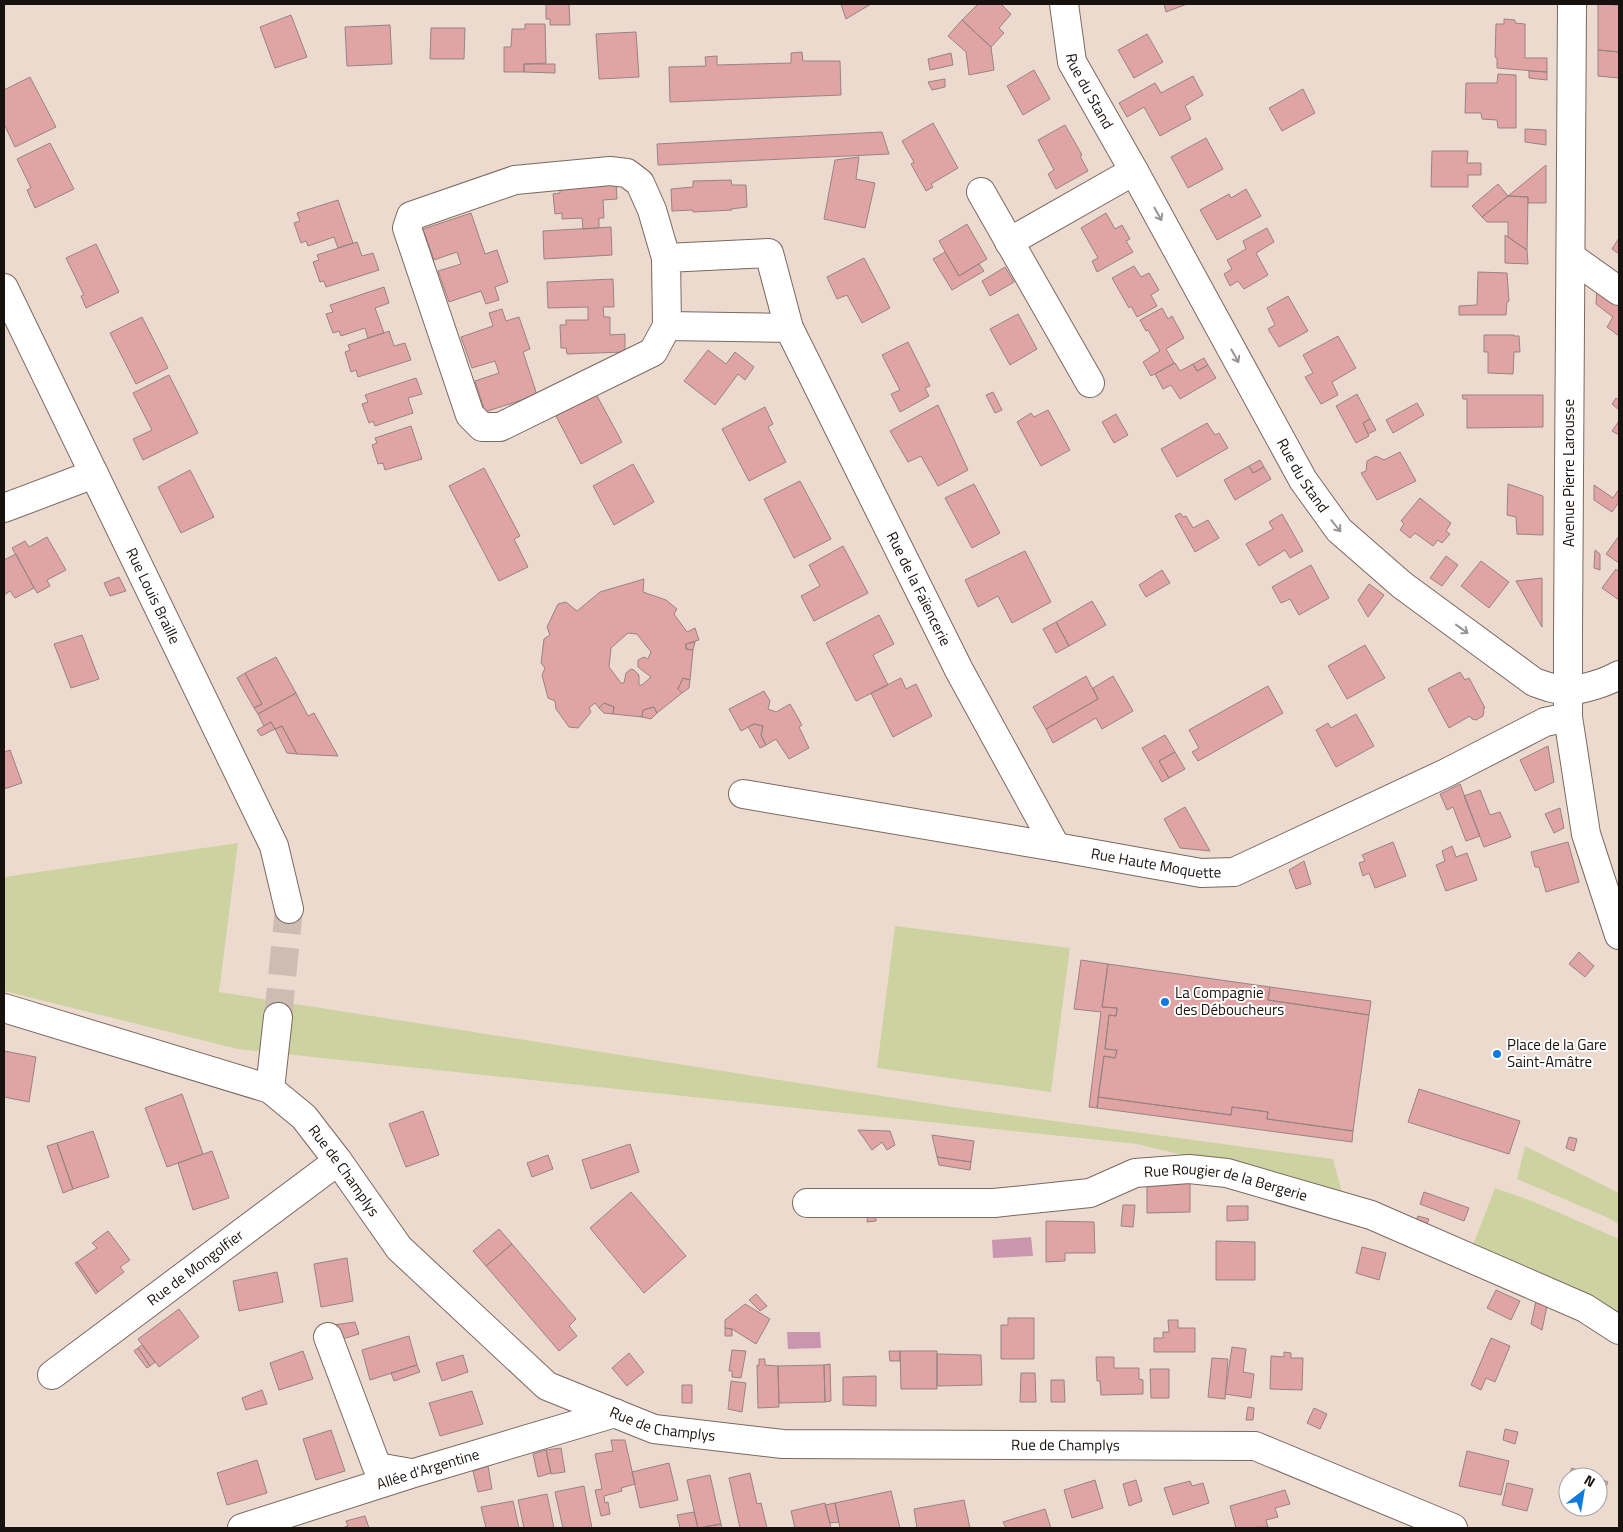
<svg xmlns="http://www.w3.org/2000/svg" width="1623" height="1532" font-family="'Titillium Web',sans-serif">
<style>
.green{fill:#cdd3a0}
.water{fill:#ca95af}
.building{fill:#e0a4a4;stroke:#988383;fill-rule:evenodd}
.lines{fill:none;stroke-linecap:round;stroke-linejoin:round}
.minor-tunnel{stroke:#cdbcb2;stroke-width:28;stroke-dasharray:28 14;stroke-linecap:butt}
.minor-casing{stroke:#7a6960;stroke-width:30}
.major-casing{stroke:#7a6960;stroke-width:30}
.minor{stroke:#fff;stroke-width:28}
.major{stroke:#fff;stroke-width:28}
.oneway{stroke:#979493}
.poi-dot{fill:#0f7ae2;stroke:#fff;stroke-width:2}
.labels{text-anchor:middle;stroke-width:4;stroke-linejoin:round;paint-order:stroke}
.street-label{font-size:15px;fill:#18120e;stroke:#fff}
.poi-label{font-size:15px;fill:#18120e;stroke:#fff;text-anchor:start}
</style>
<rect width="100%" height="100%" fill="#eddacf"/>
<!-- green -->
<path class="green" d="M238 843 219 992 952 1107 1333 1159 1342 1193 1137 1144 238 1049 4 991V877Z
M895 926 1070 948 1051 1092 877 1068Z
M1525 1146 1619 1193V1224L1604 1216 1517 1179Z
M1495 1188 1532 1201 1619 1239V1312L1583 1291 1473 1245Z"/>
<!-- water -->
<path class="water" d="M1031 1237 1033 1256 993 1258 992 1240Z
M787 1332H820L821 1348 788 1349Z"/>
<!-- building -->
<path class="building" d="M546 4H569L570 25H550V19H546Z
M841 4H871L846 19Z
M978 4H1001L1011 14 999 28 1004 33 991 47 962 20Z
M1164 4H1187L1166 12Z
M1598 4 1619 5V52L1598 50Z
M291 15 307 57 275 68 260 27Z
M1504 19 1515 20V23L1525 24V58H1547V72L1497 68V58L1495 57 1496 24H1504Z
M962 20 991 47 994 70 969 75 966 52 948 36Z
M525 24H545L546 63 524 64V72H504V47H511L512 29H525Z
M390 25 392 64 347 66 345 27Z
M431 28H465L464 59H430Z
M636 32 639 77 599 79 596 34Z
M1147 34 1163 62 1134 78 1118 50Z
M1598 50 1619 52V78L1598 76Z
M802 52 803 61H840L841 95 670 102 669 67 706 66 705 57 717 56V65L791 63V53Z
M951 53 953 65 930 70 928 59Z
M524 64H555V73L524 72Z
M1034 70 1050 99 1023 115 1007 86Z
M1529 71 1547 72V80L1529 78Z
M1498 74 1516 75V128H1498L1497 120 1482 119 1481 113H1465L1466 83H1497Z
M1193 76 1203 95 1185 106 1191 119 1160 136 1144 107 1127 117 1119 103 1155 83 1161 93Z
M30 77 56 127 15 147 4 124V90Z
M945 79V87L932 90 928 82Z
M1303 89 1315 113 1282 131 1269 108Z
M933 123 958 168 931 184 933 187 926 191 911 164 914 162 902 141Z
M1065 125 1082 155 1080 156 1088 171 1056 189 1048 174 1054 170 1038 140Z
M1525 129 1546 130V145L1525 142Z
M882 132 889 154 658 165 657 144Z
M1206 138 1223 169 1188 188 1171 157Z
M50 143 74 189 35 208 27 190 31 188 17 159Z
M1432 151H1468L1467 163H1481V175H1468V187H1431Z
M859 157 856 179 875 183 865 228 824 219 835 160Z
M1546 165V203H1528V197L1508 196Z
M731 180 732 185H746L747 207 731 209 732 210 693 212V210L672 211 671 189 693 187V181Z
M616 182 617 199 603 200 604 218H599V228L583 229 582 218 562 219V213L555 214 553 194 560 193V186Z
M1498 184 1508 196 1482 217 1472 206Z
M1246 189 1261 216 1217 240 1200 210 1229 194 1231 198Z
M1508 196 1528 197 1527 250 1508 237V222H1487L1482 217Z
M338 200 353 243 338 248 334 237 308 246 306 241 301 243 294 223 300 221 297 213Z
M471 213 485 254 497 250 508 282 495 287 499 300 486 304 481 291 449 302 438 271 461 264 457 252 434 260 423 229Z
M1106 213 1115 229 1122 225 1130 239 1126 241 1133 252 1097 272 1092 261 1098 258 1081 228Z
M967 224 987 259 959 276 939 241Z
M611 227 612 255 544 259 543 231Z
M1267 228 1274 242 1256 253 1268 275 1244 289 1238 281 1230 286 1224 274 1232 269 1227 260 1246 249 1243 241Z
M1505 235 1527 250 1528 264 1505 263Z
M1619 238V254L1612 249Z
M357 242 362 256 373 253 379 270 326 287 324 281 320 282 313 262 319 260 317 255Z
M96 244 119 292 86 308 81 296 84 295 66 258Z
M945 252 959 276 979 264 984 271 952 290 933 259Z
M864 258 890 308 862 323 847 295 837 299 827 277Z
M1134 266 1141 277 1149 273 1159 290 1151 295 1157 306 1137 317 1131 306 1129 308 1112 278Z
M1005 267 1014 282 990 296 982 281Z
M1478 272 1507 273 1509 301 1507 302 1506 315H1459V306L1477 305Z
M613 279 614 307H603L604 317H610V335L625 334V352L567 354 566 348H561L560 325H566V320H588V307L548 308 547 282Z
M384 287 389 303 375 308 384 333 368 338 365 328 341 336 339 331 333 333 326 314 333 312 330 305Z
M1597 287 1619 298V336L1607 327 1613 317 1596 304Z
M1288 296 1308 331 1279 347 1268 329 1275 325 1267 308Z
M1162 308 1168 319 1172 316 1184 338 1166 349 1174 363 1151 376 1143 362 1160 351 1148 330 1146 331 1140 320Z
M502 309 506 321 519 317 530 349 523 352 537 395 485 412 475 381 499 373 495 361 472 368 461 337 493 326 489 313Z
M1018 314 1037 349 1010 365 990 329Z
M142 317 168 368 136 384 110 333Z
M389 331 394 346 405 343 411 360 358 377 356 370 351 372 345 352 350 350 348 345Z
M1484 335H1514V336H1519L1520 352H1514L1513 374 1488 373V352H1484Z
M1338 336 1356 368 1332 382 1338 395 1321 404 1305 377 1313 373 1303 355Z
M908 342 930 386 925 388 929 396 900 412 891 394 900 390 882 355Z
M708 350 726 364 735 352 754 367 745 380 738 374 715 405 684 381Z
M1204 358 1208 365 1197 371 1193 364Z
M1175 363 1180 371 1193 364 1197 371 1208 365 1216 378 1180 399 1171 385 1163 389 1155 374Z
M169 375 198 433 143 460 133 439 152 430 133 393Z
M416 378 422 394 408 398 413 413 375 426 373 421 369 423 362 404 368 402 365 395Z
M993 392 1002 410 995 413 986 395Z
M596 394 622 442 581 464 556 416Z
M1357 394 1370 419 1363 423 1369 436 1356 443 1336 406Z
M1462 395H1543V427L1467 428V399H1463Z
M1616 398 1619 400V410L1612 404Z
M1417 403 1424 415 1393 433 1386 420Z
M938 405 968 470 938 486 921 456 908 462 890 431Z
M765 407 773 424 768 427 786 462 749 481 722 429Z
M1048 410 1070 450 1041 466 1017 422 1031 413 1034 417Z
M1116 414 1128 435 1114 443 1102 422Z
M1370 419 1376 430 1368 434 1363 423Z
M1619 421V435L1612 431Z
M1207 423 1215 435 1219 433 1228 448 1177 477 1161 449Z
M411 426 422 459 385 470 383 463 378 464 372 445 377 443 375 438Z
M1400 452 1416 481 1377 500 1361 473 1366 471 1367 461 1376 456 1384 460Z
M1260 460 1264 467 1253 473 1249 466Z
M633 464 654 502 614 525 593 486Z
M1249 466 1253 473 1264 467 1271 479 1235 500 1224 480Z
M484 468 520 536 514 539 528 567 499 581 449 486Z
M190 470 214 517 181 533 158 487Z
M800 481 831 539 794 558 764 499Z
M974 484 1000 533 972 548 945 498Z
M1508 484 1543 496V535L1517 534 1516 517 1507 515Z
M1594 485 1613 498 1619 489V502L1612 512 1594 500Z
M1420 498 1451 523 1446 531 1450 534 1442 543 1438 540 1433 546 1415 533 1410 538 1400 530 1404 524 1401 521Z
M1180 513 1183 517 1186 516 1193 528 1208 520 1219 538 1195 552 1175 516Z
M1282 514 1303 551 1290 558 1285 550 1259 566 1246 544 1273 529 1269 522Z
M1619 536V563L1606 554Z
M47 537 66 570 47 580 50 586 37 593 12 548 25 541 29 547Z
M843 546 868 593 814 621 801 596 820 586 809 565Z
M1595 550 1600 554V570L1594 568Z
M1025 551 1051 602 1012 623 998 596 978 607 965 580Z
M16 554 34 588 15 598 10 591 4 595V560Z
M1446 556 1458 565 1442 586 1430 578Z
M1481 561 1509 582 1489 608 1461 586Z
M1311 565 1329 598 1299 615 1290 599 1281 603 1272 587Z
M1616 569 1619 572V600L1602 588Z
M1162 570 1170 583 1146 597 1139 585Z
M119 577 126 591 110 596 104 583Z
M1542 578V627L1516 581Z
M644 579 643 592 666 600 677 609 674 614 687 632 695 628 699 640 686 644V649L693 650 690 680 683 678 678 689 682 693 657 713 654 707 643 710 642 717 613 714 614 707 604 703 599 708 595 703 589 708 591 712 578 728 569 727 556 709 555 701 548 698 542 675 545 668 541 663 544 639 550 635 547 627 558 604 566 602 577 611 600 592ZM628 633 637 634 651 652 648 659 644 657 638 660V667L651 677 642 685H639V675L634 670 631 669 626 673 624 683H621L609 667 611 648Z
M1369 584 1384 595 1368 617 1358 600Z
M1092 601 1106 625 1069 646 1056 622Z
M879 615 894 644 873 655 888 685 856 701 826 643Z
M1056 622 1069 646 1056 653 1043 629Z
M82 635 99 679 71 688 54 644Z
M695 642 693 650 686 649V644Z
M1365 645 1385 678 1347 699 1328 666Z
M276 657 296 693 258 714 254 708 262 704 245 673Z
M1460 672 1465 680 1469 678 1485 708 1483 709 1484 711 1483 716 1476 720 1472 719 1470 716 1449 728 1428 689Z
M245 673 262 704 254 708 237 678Z
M1086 676 1098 699 1046 729 1033 707Z
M1113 676 1133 711 1102 729 1096 718 1053 743 1046 729 1098 699 1093 688Z
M683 678 690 680 689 688 682 693 678 689Z
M901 678 906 689 916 684 932 716 893 737 871 693Z
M1268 686 1283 713 1198 761 1192 752 1199 748 1189 730Z
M764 691 770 701 768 709 776 712 790 704 802 725 799 727 809 748 789 759 776 739 766 745 761 735 763 726 754 724 741 731 729 709Z
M296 693 308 716 314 713 338 756 297 754 282 726 275 729 271 722 264 726 258 714Z
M604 703 614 707 613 714 604 713 599 708Z
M654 707 657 713 651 719 642 717 643 710Z
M1356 714 1374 746 1336 767 1316 730 1328 723 1331 728Z
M271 722 275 729 261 736 257 730Z
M754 724 763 726 761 735 766 745 760 748 748 727Z
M282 726 297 754 287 753 275 729Z
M1165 735 1175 752 1159 761 1169 778 1162 782 1142 748Z
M1548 746 1554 782 1535 791 1520 760Z
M10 750 22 783 4 789V752Z
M1175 752 1185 769 1169 778 1159 761Z
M1460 784 1480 836 1466 841 1453 807 1447 810 1440 794Z
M1480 790 1490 815 1500 812 1511 837 1484 847 1464 796Z
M1185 807 1210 851 1180 848 1164 819Z
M1560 808 1564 828 1554 833 1545 814Z
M1393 842 1406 876 1375 888 1369 873 1363 876 1359 863 1365 861 1362 855Z
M1568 842 1579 882 1546 892 1539 867H1535L1531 852Z
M1452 846 1456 857 1467 853 1477 880 1446 891 1436 865 1445 861 1442 851Z
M1304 861 1311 884 1296 889 1289 870Z
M1579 952 1594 966 1585 977 1569 964Z
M1081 960 1108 964 1102 1007 1117 1008 1116 1016 1109 1015 1105 1049 1117 1050 1115 1058 1104 1056 1097 1108 1089 1107 1101 1012 1074 1009Z
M1108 964 1270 987 1268 1000 1369 1015 1353 1131 1267 1119 1268 1112 1232 1107 1231 1115 1098 1097 1104 1056 1115 1058 1117 1050 1105 1049 1109 1015 1116 1016 1117 1008 1102 1007Z
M1270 987 1371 1001 1369 1015 1268 1000Z
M4 1051 36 1057 29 1102 4 1097Z
M1419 1089 1520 1121 1509 1154 1408 1122Z
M182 1094 203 1154 167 1167 145 1108Z
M1098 1097 1231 1115 1232 1107 1268 1112 1267 1119 1353 1131 1352 1142 1097 1108Z
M423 1111 439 1155 406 1167 389 1124Z
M858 1130 890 1131 895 1145 887 1150 882 1142 872 1150Z
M93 1131 109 1177 73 1189 57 1143Z
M932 1135 974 1141 971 1162 937 1157Z
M1569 1137 1577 1139 1574 1151 1566 1148Z
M57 1143 73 1189 63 1193 47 1146Z
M630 1144 639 1172 591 1189 582 1160Z
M212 1151 229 1198 193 1210 178 1163Z
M548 1155 553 1169 532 1177 527 1163Z
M937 1157 971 1162 970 1170 939 1165Z
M1190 1183V1212L1147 1213V1185Z
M631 1192 686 1256 644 1293 590 1228Z
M1424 1192 1469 1208 1464 1221 1420 1204Z
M1123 1205H1135L1133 1227 1121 1226Z
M1227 1206H1248V1220L1227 1221Z
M868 1211H876V1221L867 1222Z
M1418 1216 1429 1219 1424 1231 1414 1227Z
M1046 1221 1094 1222 1095 1253H1065V1261L1046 1262Z
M499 1229 512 1244 486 1266 473 1251Z
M108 1231 130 1260 120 1267 124 1272 98 1292 77 1262 97 1248 92 1243Z
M1216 1241 1255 1242V1280H1216Z
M512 1244 576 1319 569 1326 577 1336 559 1351 486 1266Z
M1362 1247 1386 1253 1379 1280 1356 1273Z
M347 1258 353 1301 321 1307 314 1264Z
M77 1262 98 1292 96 1294 75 1263Z
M277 1272 283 1302 239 1311 233 1281Z
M1496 1290 1520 1301 1511 1320 1487 1308Z
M756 1294 767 1306 760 1311 749 1300Z
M1536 1301 1547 1306 1542 1330 1531 1324Z
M745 1304 770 1319 756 1344 732 1329 725 1328V1320Z
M179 1309 199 1337 159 1367 138 1339Z
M1008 1318H1034V1359H1001V1325H1008Z
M1168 1320H1178V1328H1195V1352H1154V1338H1163V1332H1169Z
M355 1322 359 1334 339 1340 334 1325Z
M725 1328 732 1329V1336H725Z
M409 1336 417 1365 370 1380 362 1350Z
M1491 1338 1510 1346 1495 1382 1486 1378 1481 1390 1471 1385Z
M142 1345 155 1362 150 1366 138 1348Z
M1232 1347 1246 1349 1243 1372 1254 1374 1251 1398 1225 1394Z
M138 1348 150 1366 147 1368 134 1351Z
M732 1350 746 1351 741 1378 732 1377V1371H729Z
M303 1351 313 1379 279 1390 270 1363Z
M889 1351H900V1361H890Z
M900 1351H937V1389H901Z
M1284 1352 1291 1353V1358H1303L1302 1390 1270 1389 1271 1356 1284 1357Z
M629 1353 644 1372 627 1386 612 1368Z
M937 1354 981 1355 982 1385 937 1386Z
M463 1355 468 1372 442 1381 436 1363Z
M1096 1357H1114V1368H1139V1379L1143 1380V1394L1101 1395 1100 1381H1097Z
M1212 1358 1228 1359 1225 1399 1208 1397Z
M759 1359H765V1365L778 1366 779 1407 758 1408 757 1365 759 1366Z
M830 1364 831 1401 825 1402 824 1365Z
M417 1365 420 1372 394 1381 391 1373Z
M824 1365 825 1402 779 1403 778 1366Z
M1150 1369H1169V1398H1151Z
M1021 1373H1035L1036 1402H1020Z
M876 1376V1406L843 1405V1377Z
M1051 1380H1064L1065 1402H1051Z
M731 1381 746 1383 742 1412 728 1409Z
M682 1385H692V1403H682Z
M262 1390 267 1404 246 1410 242 1398Z
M472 1391 483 1424 440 1436 429 1403Z
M1248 1407 1254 1408 1253 1420H1246Z
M1314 1408 1327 1414 1320 1429 1307 1423Z
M1505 1429 1518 1432 1515 1444 1503 1440Z
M331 1430 345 1471 316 1480 303 1439Z
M611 1440H625L635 1484 621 1488 622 1491 604 1496 605 1503 608 1502 610 1514 601 1516 595 1490 602 1489 595 1454 613 1451Z
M561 1448 565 1472 551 1474 546 1450Z
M546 1450 551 1473 538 1477 533 1454Z
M1467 1451 1509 1461 1501 1495 1459 1486Z
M257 1460 267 1493 227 1505 217 1473Z
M669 1463 678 1500 640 1508 632 1472Z
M488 1466 492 1489 478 1492 473 1471Z
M1572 1468 1594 1477H1568Z
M750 1473 757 1504 761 1503 767 1528H740L729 1478Z
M710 1475 721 1524 698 1528 687 1480Z
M1568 1477V1500L1560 1497Z
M1598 1478 1608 1482 1599 1503H1598Z
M1095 1480 1103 1508 1072 1518 1064 1490Z
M1136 1480 1142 1501 1129 1506 1123 1484Z
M1190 1481 1192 1486 1203 1483 1209 1503 1173 1515 1164 1488Z
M1507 1483 1533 1489 1527 1511 1502 1505Z
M584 1486 592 1528H563L555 1492Z
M1285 1490 1290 1504 1275 1508 1278 1517 1266 1520 1268 1527 1236 1528 1230 1506Z
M891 1491 900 1528H840L835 1503Z
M547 1494 554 1528H524L518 1500Z
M964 1500 970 1528H917L914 1509Z
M513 1501 519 1528H486L481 1507Z
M825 1503 831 1528H795L791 1511Z
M835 1503 839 1522 830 1523 825 1505Z
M1045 1509 1051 1528H1006L1003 1522Z
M694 1512 698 1528H680L677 1515Z
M365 1516 369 1528H342L348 1526 346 1521Z
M721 1524 722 1528H704V1527Z"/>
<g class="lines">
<!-- minor-tunnel -->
<path class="minor-tunnel" d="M278 1017 289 909"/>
<!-- minor casing -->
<g class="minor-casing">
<g id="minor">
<path id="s1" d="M1064 4 1072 62 1134 171 1303 480 1339 530 1402 585 1534 682C1545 686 1558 691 1569 690 1583 690 1607 682 1619 675"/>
<path d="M981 192 1090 383"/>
<path d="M1009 242 1134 171"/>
<path d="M1571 257 1619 291"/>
<path d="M666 258 652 210 640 183 627 173 610 171 515 180 411 216 407 228 470 415 482 427H500L653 352 667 326"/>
<path id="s2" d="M4 288 274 846 289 909"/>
<path id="s3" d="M789 328 667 326 666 258 769 253 789 328 959 670 1056 847"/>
<path d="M4 508 94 474"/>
<path id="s4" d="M743 794 1056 847 1201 873 1234 872 1446 773 1545 722 1568 717"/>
<path id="s5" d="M4 1008 270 1089 304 1117 338 1161 399 1248 547 1386 654 1429 783 1444 1255 1446 1453 1528"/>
<path d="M270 1089 278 1017"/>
<path id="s6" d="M807 1203H994L1090 1193 1135 1173 1189 1169 1227 1173 1371 1215 1585 1308 1619 1330"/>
<path d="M328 1337 377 1467 411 1473"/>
<path id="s7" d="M52 1375 338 1161"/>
<path id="s8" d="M242 1528 414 1473 615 1413"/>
</g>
</g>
<!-- major casing -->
<g class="major-casing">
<path id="major" d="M1572 4 1568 637V717L1586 834 1619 935"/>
</g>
<!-- minor -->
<use href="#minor" class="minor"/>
<!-- major -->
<use href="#major" class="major"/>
</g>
<!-- one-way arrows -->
<defs><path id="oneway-shaft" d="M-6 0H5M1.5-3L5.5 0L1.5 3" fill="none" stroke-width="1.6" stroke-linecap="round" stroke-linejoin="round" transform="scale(1.25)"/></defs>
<g class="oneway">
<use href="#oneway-shaft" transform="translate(1158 214) rotate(61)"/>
<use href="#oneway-shaft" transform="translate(1235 356) rotate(61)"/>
<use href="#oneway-shaft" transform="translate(1336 526) rotate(51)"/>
<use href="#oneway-shaft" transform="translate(1462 629) rotate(36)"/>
</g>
<!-- markers -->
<g class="poi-dot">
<circle cx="1165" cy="1002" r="5"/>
<circle cx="1497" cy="1054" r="5"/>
</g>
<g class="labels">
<!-- street labels -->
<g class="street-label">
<text dy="5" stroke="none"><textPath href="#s1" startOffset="92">Rue du Stand</textPath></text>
<text transform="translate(1569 473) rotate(-90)" y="5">Avenue Pierre Larousse</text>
<text dy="5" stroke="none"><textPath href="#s1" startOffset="532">Rue du Stand</textPath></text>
<text dy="5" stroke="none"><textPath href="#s3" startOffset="662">Rue de la Faïencerie</textPath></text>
<text dy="5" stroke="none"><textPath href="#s2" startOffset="342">Rue Louis Braille</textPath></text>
<text dy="5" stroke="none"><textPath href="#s4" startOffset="419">Rue Haute Moquette</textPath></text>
<text dy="5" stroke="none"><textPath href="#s5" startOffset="389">Rue de Champlys</textPath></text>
<text dy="5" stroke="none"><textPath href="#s6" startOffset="425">Rue Rougier de la Bergerie</textPath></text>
<text dy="5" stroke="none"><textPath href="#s7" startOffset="179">Rue de Mongolfier</textPath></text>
<text dy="5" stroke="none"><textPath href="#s5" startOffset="809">Rue de Champlys</textPath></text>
<text dy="5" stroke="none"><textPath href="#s5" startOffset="1214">Rue de Champlys</textPath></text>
<text dy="5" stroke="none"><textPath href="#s8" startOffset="195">Allée d'Argentine</textPath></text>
</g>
<!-- poi labels -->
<g class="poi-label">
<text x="1175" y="998">La Compagnie<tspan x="1175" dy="17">des Déboucheurs</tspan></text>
<text x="1507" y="1050">Place de la Gare<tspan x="1507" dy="17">Saint-Amâtre</tspan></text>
</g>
</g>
<!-- border -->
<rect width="1623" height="1532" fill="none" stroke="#18120e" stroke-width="10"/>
<!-- north arrow -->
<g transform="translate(1583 1492) rotate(31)"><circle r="24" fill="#ffffff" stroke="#a3a09f"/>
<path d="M0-4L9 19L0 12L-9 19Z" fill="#0f7ae2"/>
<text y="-8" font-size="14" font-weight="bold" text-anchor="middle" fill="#18120e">N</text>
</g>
</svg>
